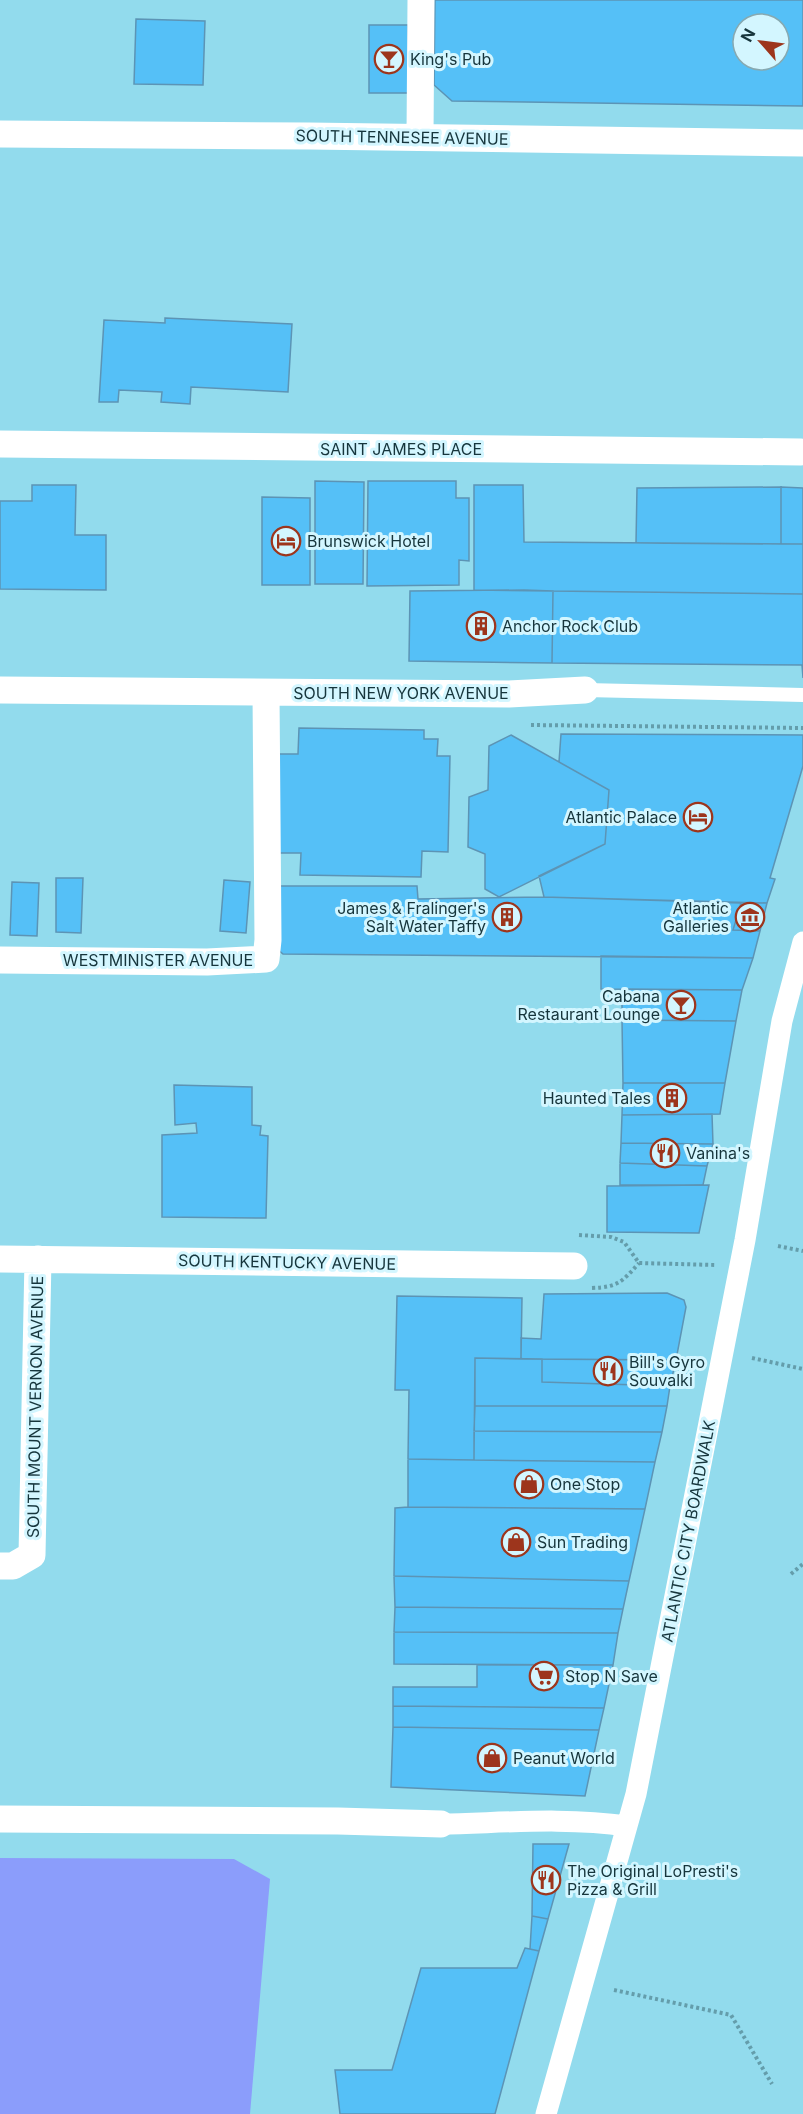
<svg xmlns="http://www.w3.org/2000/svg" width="803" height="2114" font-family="Inter,sans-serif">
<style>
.green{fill:#8b9dfb}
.building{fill:#55c0f7;stroke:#5c94b5;stroke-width:1.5;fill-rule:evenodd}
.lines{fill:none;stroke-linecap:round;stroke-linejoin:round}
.path{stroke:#649dab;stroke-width:4;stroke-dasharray:3 3;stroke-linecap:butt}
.service{stroke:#fff;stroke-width:14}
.pedestrian{stroke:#fff;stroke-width:21}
.minor{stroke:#fff;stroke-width:27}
.labels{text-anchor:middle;stroke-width:6;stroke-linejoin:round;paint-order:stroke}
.poi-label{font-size:16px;fill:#16353c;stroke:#d3f6ff;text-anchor:start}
.street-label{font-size:16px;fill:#16353c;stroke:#d3f6ff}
</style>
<rect width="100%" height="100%" fill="#92dbed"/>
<!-- green -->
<path class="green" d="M0 1858 234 1859 270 1879 250 2114H0Z"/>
<!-- building -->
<path class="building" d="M435 0H803V106L452 101 434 85ZM743 24H779V60H743Z
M136 19 205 21 203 85 134 84Z
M369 25H408L409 93H369Z
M165 318 292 324 288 392 191 387 190 404 161 402 162 392 119 390 118 402H99L104 320 165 323Z
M315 481 364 482 363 584H315Z
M368 481H456V498H469V561L459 560V585L367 586Z
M32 485H76L75 535H106V590L0 589V501H32Z
M474 485H523L524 542 803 544V594L474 590Z
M781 487 803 488V544H781Z
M781 487V544L636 543 637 488Z
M262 497 310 498V585H262Z
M524 590 553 591 552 663 409 661 410 591Z
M553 591 803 594V678L802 665 552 663Z
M299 728 424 730V739H438L437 756H450L448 852 422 851 421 877 300 875 301 853H275L277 754H298Z
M561 734 803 735V766L770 878 775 879 767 903 544 897 539 876 605 844 609 790 559 762Z
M511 735 609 790 605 844 499 897 485 889V854L468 847 469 797 488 790 489 746Z
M56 878H83L81 933 56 932Z
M224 880 250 882 246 933 220 931Z
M12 882 39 883 37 936 10 935Z
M277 886H417L418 899 544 897 741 903 733 930 760 931 753 958 283 954 276 948Z
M741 903H767L760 931 733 930Z
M601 956 753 958 742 990 601 989Z
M622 989 742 990 736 1021 622 1020Z
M622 1020 736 1021 725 1083H623Z
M623 1083H725L720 1114 622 1115Z
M174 1085 252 1087V1125L261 1126 260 1135 268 1136 266 1218 162 1217V1135L197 1133 196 1123 175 1125Z
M712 1114 713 1144 621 1143 622 1115Z
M621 1143 713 1144 707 1166 620 1163Z
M620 1163 707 1166 703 1185H620Z
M709 1185 699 1233 607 1232V1186Z
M667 1293 684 1300 686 1307 676 1360 521 1359V1338L541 1339 544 1294Z
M397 1296 522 1298 521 1359 475 1358 474 1460 408 1459 409 1390H395Z
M475 1358 542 1359V1382L670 1386 667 1406H475Z
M542 1359 676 1360 670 1386 542 1382Z
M475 1406H667L662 1432 474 1431Z
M474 1431 662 1432 655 1462 474 1460Z
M408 1459 474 1460 655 1462 645 1509 408 1507Z
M395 1508 408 1507 645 1509 629 1581 394 1576Z
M394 1576 629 1581 623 1609 395 1607Z
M395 1607 623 1609 618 1633 394 1632Z
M394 1632 618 1633 613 1665 394 1664Z
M477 1665H613L604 1708 393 1706V1687H477Z
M393 1706 604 1708 599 1730 393 1727Z
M393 1727 599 1730 585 1796 391 1787Z
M533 1844H569L548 1919 532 1916Z
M532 1916 548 1919 539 1951 530 1949Z
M525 1948 539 1951 495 2114H340L335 2070H392L421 1968H517Z"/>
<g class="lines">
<!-- path -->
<path class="path" d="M531 725 803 728
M579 1235 611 1237 624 1242 639 1263 716 1265
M778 1246 803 1251
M592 1288C618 1287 622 1282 639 1263
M752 1358 803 1369
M791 1574 803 1564
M614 1990 731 2015 772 2084"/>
<!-- service -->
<path class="service" d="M585 690 803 695"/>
<!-- pedestrian -->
<path class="pedestrian" d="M441 1824C502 1823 565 1817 627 1826
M546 2114 636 1794 745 1240 782 1021 803 942"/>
<!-- minor -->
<path class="minor" d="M0 134 309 136 803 143
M420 137 421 0
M0 444 801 452
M0 690 509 694 585 690
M0 960 207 962 266 959 268 940 266 693
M0 1259 574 1266
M0 1566H13L32 1555 38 1259
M0 1819 338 1821 441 1824"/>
</g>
<!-- icons -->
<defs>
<g id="bar-ring" transform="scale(1.5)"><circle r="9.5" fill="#d3f6ff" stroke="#9d351c" stroke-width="1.5"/><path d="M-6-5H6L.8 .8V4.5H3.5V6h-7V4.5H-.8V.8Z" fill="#9d351c"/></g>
<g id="hotel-ring" transform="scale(1.5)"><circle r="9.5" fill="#d3f6ff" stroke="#9d351c" stroke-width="1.5"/><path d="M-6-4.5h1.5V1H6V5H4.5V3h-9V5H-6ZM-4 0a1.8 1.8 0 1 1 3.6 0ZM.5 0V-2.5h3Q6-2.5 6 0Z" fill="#9d351c"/></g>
<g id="building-ring" transform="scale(1.5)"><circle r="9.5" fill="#d3f6ff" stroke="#9d351c" stroke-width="1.5"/><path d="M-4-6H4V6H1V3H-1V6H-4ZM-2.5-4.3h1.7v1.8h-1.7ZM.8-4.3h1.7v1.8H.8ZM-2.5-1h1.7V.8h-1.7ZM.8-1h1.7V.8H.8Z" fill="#9d351c"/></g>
<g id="museum-ring" transform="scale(1.5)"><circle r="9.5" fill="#d3f6ff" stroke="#9d351c" stroke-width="1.5"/><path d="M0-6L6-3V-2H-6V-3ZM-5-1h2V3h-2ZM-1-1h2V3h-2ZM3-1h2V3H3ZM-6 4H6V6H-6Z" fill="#9d351c"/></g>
<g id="restaurant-ring" transform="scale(1.5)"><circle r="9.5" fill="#d3f6ff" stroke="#9d351c" stroke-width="1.5"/><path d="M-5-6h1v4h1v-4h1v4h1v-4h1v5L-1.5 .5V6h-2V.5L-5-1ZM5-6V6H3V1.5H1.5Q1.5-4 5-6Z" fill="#9d351c"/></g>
<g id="shop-ring" transform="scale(1.5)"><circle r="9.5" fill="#d3f6ff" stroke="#9d351c" stroke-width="1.5"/><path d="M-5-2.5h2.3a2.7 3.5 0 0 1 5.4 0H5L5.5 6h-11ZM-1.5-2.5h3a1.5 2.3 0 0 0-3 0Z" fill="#9d351c"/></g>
<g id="supermarket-ring" transform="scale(1.5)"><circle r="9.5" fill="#d3f6ff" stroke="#9d351c" stroke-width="1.5"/><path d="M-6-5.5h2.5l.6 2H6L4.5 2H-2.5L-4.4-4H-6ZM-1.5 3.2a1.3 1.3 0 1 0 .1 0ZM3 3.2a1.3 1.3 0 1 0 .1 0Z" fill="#9d351c"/></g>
</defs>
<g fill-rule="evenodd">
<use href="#bar-ring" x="389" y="59"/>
<use href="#hotel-ring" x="286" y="541"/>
<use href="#building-ring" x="481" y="626"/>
<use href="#hotel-ring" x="698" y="817"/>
<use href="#building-ring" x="507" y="917"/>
<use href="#museum-ring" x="750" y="917"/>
<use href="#bar-ring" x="681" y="1005"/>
<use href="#building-ring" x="672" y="1098"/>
<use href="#restaurant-ring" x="665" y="1153"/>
<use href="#restaurant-ring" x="608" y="1371"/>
<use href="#shop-ring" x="529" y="1484"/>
<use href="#shop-ring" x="516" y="1542"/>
<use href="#supermarket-ring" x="544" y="1676"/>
<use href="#shop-ring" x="492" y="1758"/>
<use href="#restaurant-ring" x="546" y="1880"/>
</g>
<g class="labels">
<!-- poi labels -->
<g class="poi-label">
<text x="410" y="65">King's Pub</text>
<text x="307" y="547">Brunswick Hotel</text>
<text x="502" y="632">Anchor Rock Club</text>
<text x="677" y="823" text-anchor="end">Atlantic Palace</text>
<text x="486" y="914" text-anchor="end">James &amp; Fralinger's<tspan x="486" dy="18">Salt Water Taffy</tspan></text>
<text x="729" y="914" text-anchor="end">Atlantic<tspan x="729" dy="18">Galleries</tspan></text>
<text x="660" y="1002" text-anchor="end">Cabana<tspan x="660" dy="18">Restaurant Lounge</tspan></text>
<text x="651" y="1104" text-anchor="end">Haunted Tales</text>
<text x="686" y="1159">Vanina's</text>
<text x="629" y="1368">Bill's Gyro<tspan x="629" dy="18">Souvalki</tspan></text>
<text x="550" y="1490">One Stop</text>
<text x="537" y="1548">Sun Trading</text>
<text x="565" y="1682">Stop N Save</text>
<text x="513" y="1764">Peanut World</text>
<text x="567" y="1877">The Original LoPresti's<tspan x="567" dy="18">Pizza &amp; Grill</tspan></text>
</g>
<!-- street labels -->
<g class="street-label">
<text transform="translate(402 137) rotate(1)" y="6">SOUTH TENNESEE AVENUE</text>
<text x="401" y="455">SAINT JAMES PLACE</text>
<text x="401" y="699">SOUTH NEW YORK AVENUE</text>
<text x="158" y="966">WESTMINISTER AVENUE</text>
<text transform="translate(287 1262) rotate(1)" y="6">SOUTH KENTUCKY AVENUE</text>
<text transform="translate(35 1407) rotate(-89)" y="6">SOUTH MOUNT VERNON AVENUE</text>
<text transform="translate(688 1531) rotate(-79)" y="6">ATLANTIC CITY BOARDWALK</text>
</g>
</g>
<!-- north arrow -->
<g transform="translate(761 42) rotate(298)"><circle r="28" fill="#d3f6ff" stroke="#87a9b1" stroke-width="1.5"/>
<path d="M0-4.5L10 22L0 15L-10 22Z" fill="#9d351c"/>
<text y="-9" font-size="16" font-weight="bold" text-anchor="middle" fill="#16353c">N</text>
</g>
</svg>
